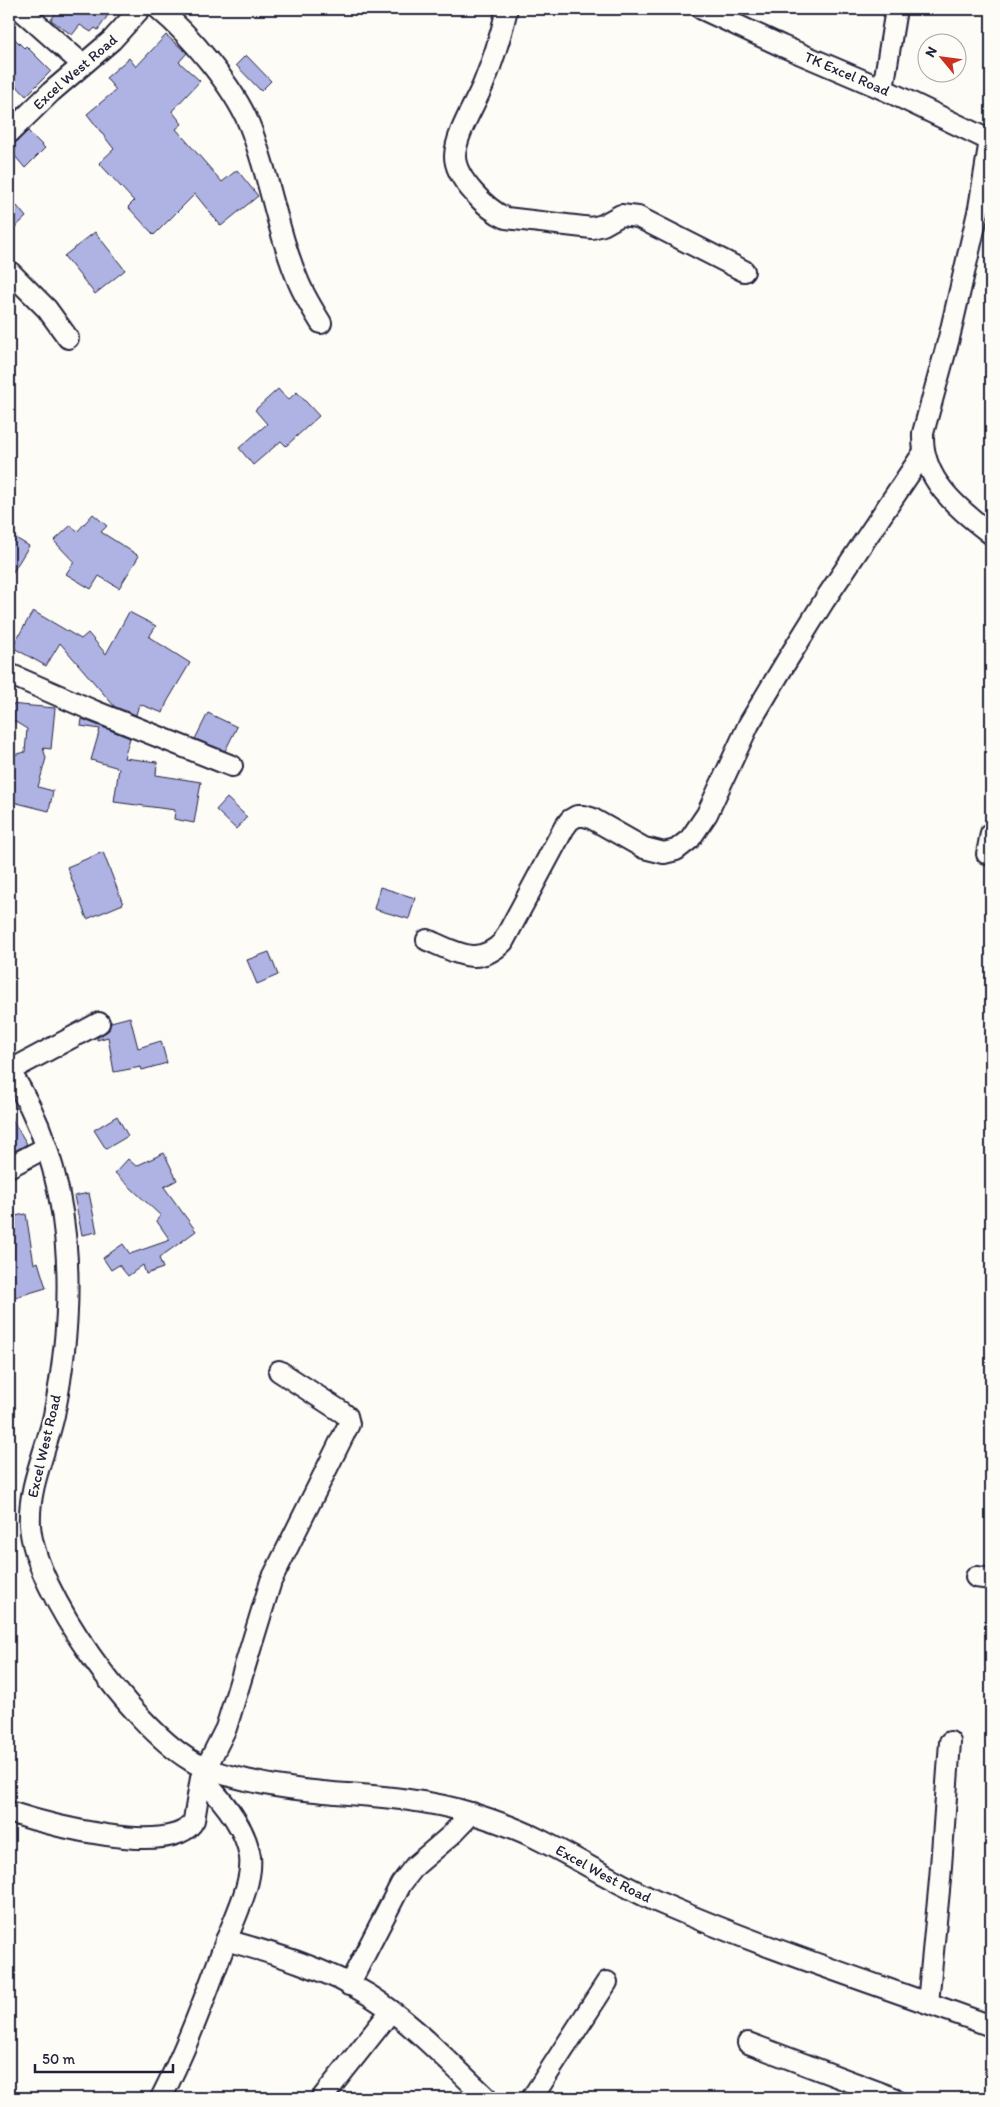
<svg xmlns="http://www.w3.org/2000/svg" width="1000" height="2107" font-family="Itim,sans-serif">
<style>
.building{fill:#afb3e4;stroke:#22223b}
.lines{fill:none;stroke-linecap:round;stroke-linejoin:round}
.street-casing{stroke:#22223b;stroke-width:24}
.street{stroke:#fdfcf7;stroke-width:20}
.labels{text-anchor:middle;stroke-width:4.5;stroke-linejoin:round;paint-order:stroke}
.street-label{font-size:15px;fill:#22223b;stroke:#fdfcf7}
</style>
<rect width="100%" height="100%" fill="#fdfcf7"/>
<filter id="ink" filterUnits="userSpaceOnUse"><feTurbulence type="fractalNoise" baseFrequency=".02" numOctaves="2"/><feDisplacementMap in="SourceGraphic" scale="10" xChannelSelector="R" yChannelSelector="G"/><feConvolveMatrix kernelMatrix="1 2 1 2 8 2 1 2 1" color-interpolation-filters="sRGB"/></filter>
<g filter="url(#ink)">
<!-- building -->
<path class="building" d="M58 9H112L98 30 95 28 91 32 80 25 72 35 51 20Z
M9 33 24 48 26 46 51 71 26 96 9 78Z
M166 35 187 53 179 62 200 81 172 111 182 124 176 129 222 182 237 170 258 196 221 226 195 194 154 235 128 207 134 201 99 163 114 149 87 114 116 90 106 78 129 58 136 67Z
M246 55 271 81 261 91 236 65Z
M28 131 45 148 25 168 9 149Z
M17 206 26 217 9 233V213Z
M95 232 125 270 95 294 64 256Z
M278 389 288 400 297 392 319 416 286 446 281 441 253 465 239 448 267 424 255 410Z
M93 514 107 526 101 532 139 556 119 588 99 576 91 589 66 574 74 562 54 541 71 525 77 532Z
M9 534 29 546 9 578Z
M33 611 81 639 88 633 106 654 129 612 156 626 149 637 190 663 167 702 163 713 139 704 136 715 115 707 60 643 46 666 12 647Z
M9 704 55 708 51 749 43 748 46 758 38 787 53 791 49 811 9 801V756L25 752 27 729 9 718Z
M208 713 237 727 225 751 195 739Z
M82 719 130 738 124 758 157 762 156 775 201 782 194 823 174 819 175 810 114 802 119 768 91 760 100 729 81 726Z
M227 798 247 817 236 829 216 810Z
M103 852 123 904 87 919 67 867Z
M380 887 415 898 409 919 374 909Z
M269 952 278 975 257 984 247 960Z
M130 1017 138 1048 161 1041 167 1063 142 1070 141 1067 114 1072 108 1037 97 1040V1038L109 1030 111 1022Z
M9 1114 27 1144 9 1154Z
M117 1116 128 1136 106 1149 94 1130Z
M164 1153 177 1180 164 1187 196 1231 159 1258 163 1268 146 1274 143 1265 128 1276 119 1265 111 1270 103 1258 123 1244 130 1254 170 1240 156 1220 161 1216 115 1173 128 1159 136 1166Z
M89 1193 97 1232 82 1235 74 1196Z
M26 1214 34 1264 38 1262 46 1288 9 1299V1217Z"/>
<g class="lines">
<!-- street casing -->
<g class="street-casing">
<g id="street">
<path d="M20 9 82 64"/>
<path d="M159 9C190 35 233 86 249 124 270 176 277 232 299 283 305 297 313 310 321 323"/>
<path d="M507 9C501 35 493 61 483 85 474 106 456 134 455 156 455 178 487 210 506 218L592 228 603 225 621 215 638 217 744 271"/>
<path id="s1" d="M702 9 782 46 883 89 991 141"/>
<path d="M883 89 896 9"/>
<path id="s2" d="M9 133 51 92 112 40 140 9"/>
<path d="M990 140 979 208 949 338 923 433C921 480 958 508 991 534"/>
<path d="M9 271 47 309 68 338"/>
<path d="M9 674 94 711 232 766"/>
<path d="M987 854 991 833"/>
<path d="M427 940C457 952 477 968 503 942L564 828 570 820 577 816H584L591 818 644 848 664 853 676 850 690 839 707 814 749 724 786 662 824 601 924 452"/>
<path id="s3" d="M9 1070C76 1171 77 1300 54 1415 46 1452 28 1486 30 1525 34 1592 133 1726 190 1760 209 1772 230 1776 251 1781 322 1798 398 1791 467 1812 490 1819 514 1827 536 1838 579 1859 620 1886 665 1905 771 1951 883 1986 991 2026"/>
<path d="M9 1071 99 1023"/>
<path d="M9 1167 45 1148"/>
<path d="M976 1577 991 1579"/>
<path d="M9 1812C43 1823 175 1860 194 1820L201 1778 226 1728 271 1581 349 1424 347 1416 342 1412 279 1371"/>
<path d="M226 1940C275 1954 325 1968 369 1995 413 2023 449 2063 487 2098"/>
<path d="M349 1985 401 1884 415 1866 450 1836 472 1813"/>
<path d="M928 2003 940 1880 950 1742"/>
<path d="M748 2043 894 2098"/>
<path d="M161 2098C187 2048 206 1994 226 1941 235 1917 253 1882 250 1857 246 1827 222 1799 201 1778"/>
<path d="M322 2098 391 2011"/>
<path d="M532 2098 607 1982"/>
</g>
</g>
<!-- street -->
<use href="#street" class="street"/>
</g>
</g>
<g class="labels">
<!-- street labels -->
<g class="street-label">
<text dy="5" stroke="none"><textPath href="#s2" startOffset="90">Excel West Road</textPath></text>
<text dy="5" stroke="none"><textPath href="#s1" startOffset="159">TK Excel Road</textPath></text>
<text transform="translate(44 1446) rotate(-77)" y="5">Excel West Road</text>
<text dy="5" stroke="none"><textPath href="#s3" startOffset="1194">Excel West Road</textPath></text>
</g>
</g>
<!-- margin -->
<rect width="1000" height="2107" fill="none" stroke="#fdfcf7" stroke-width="30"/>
<rect x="15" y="15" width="970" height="2077" fill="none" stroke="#22223b" stroke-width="2" filter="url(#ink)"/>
<!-- north arrow -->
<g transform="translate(942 58) rotate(299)"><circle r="24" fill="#fdfcf7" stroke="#a5a5ac"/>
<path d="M0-4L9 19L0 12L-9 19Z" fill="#c8321e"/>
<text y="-8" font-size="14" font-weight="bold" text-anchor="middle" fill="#22223b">N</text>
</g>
<!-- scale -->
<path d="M35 2064v8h138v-8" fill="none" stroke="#22223b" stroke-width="2.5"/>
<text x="42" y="2064" font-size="15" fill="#22223b" stroke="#fdfcf7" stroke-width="4" paint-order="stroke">50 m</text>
</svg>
